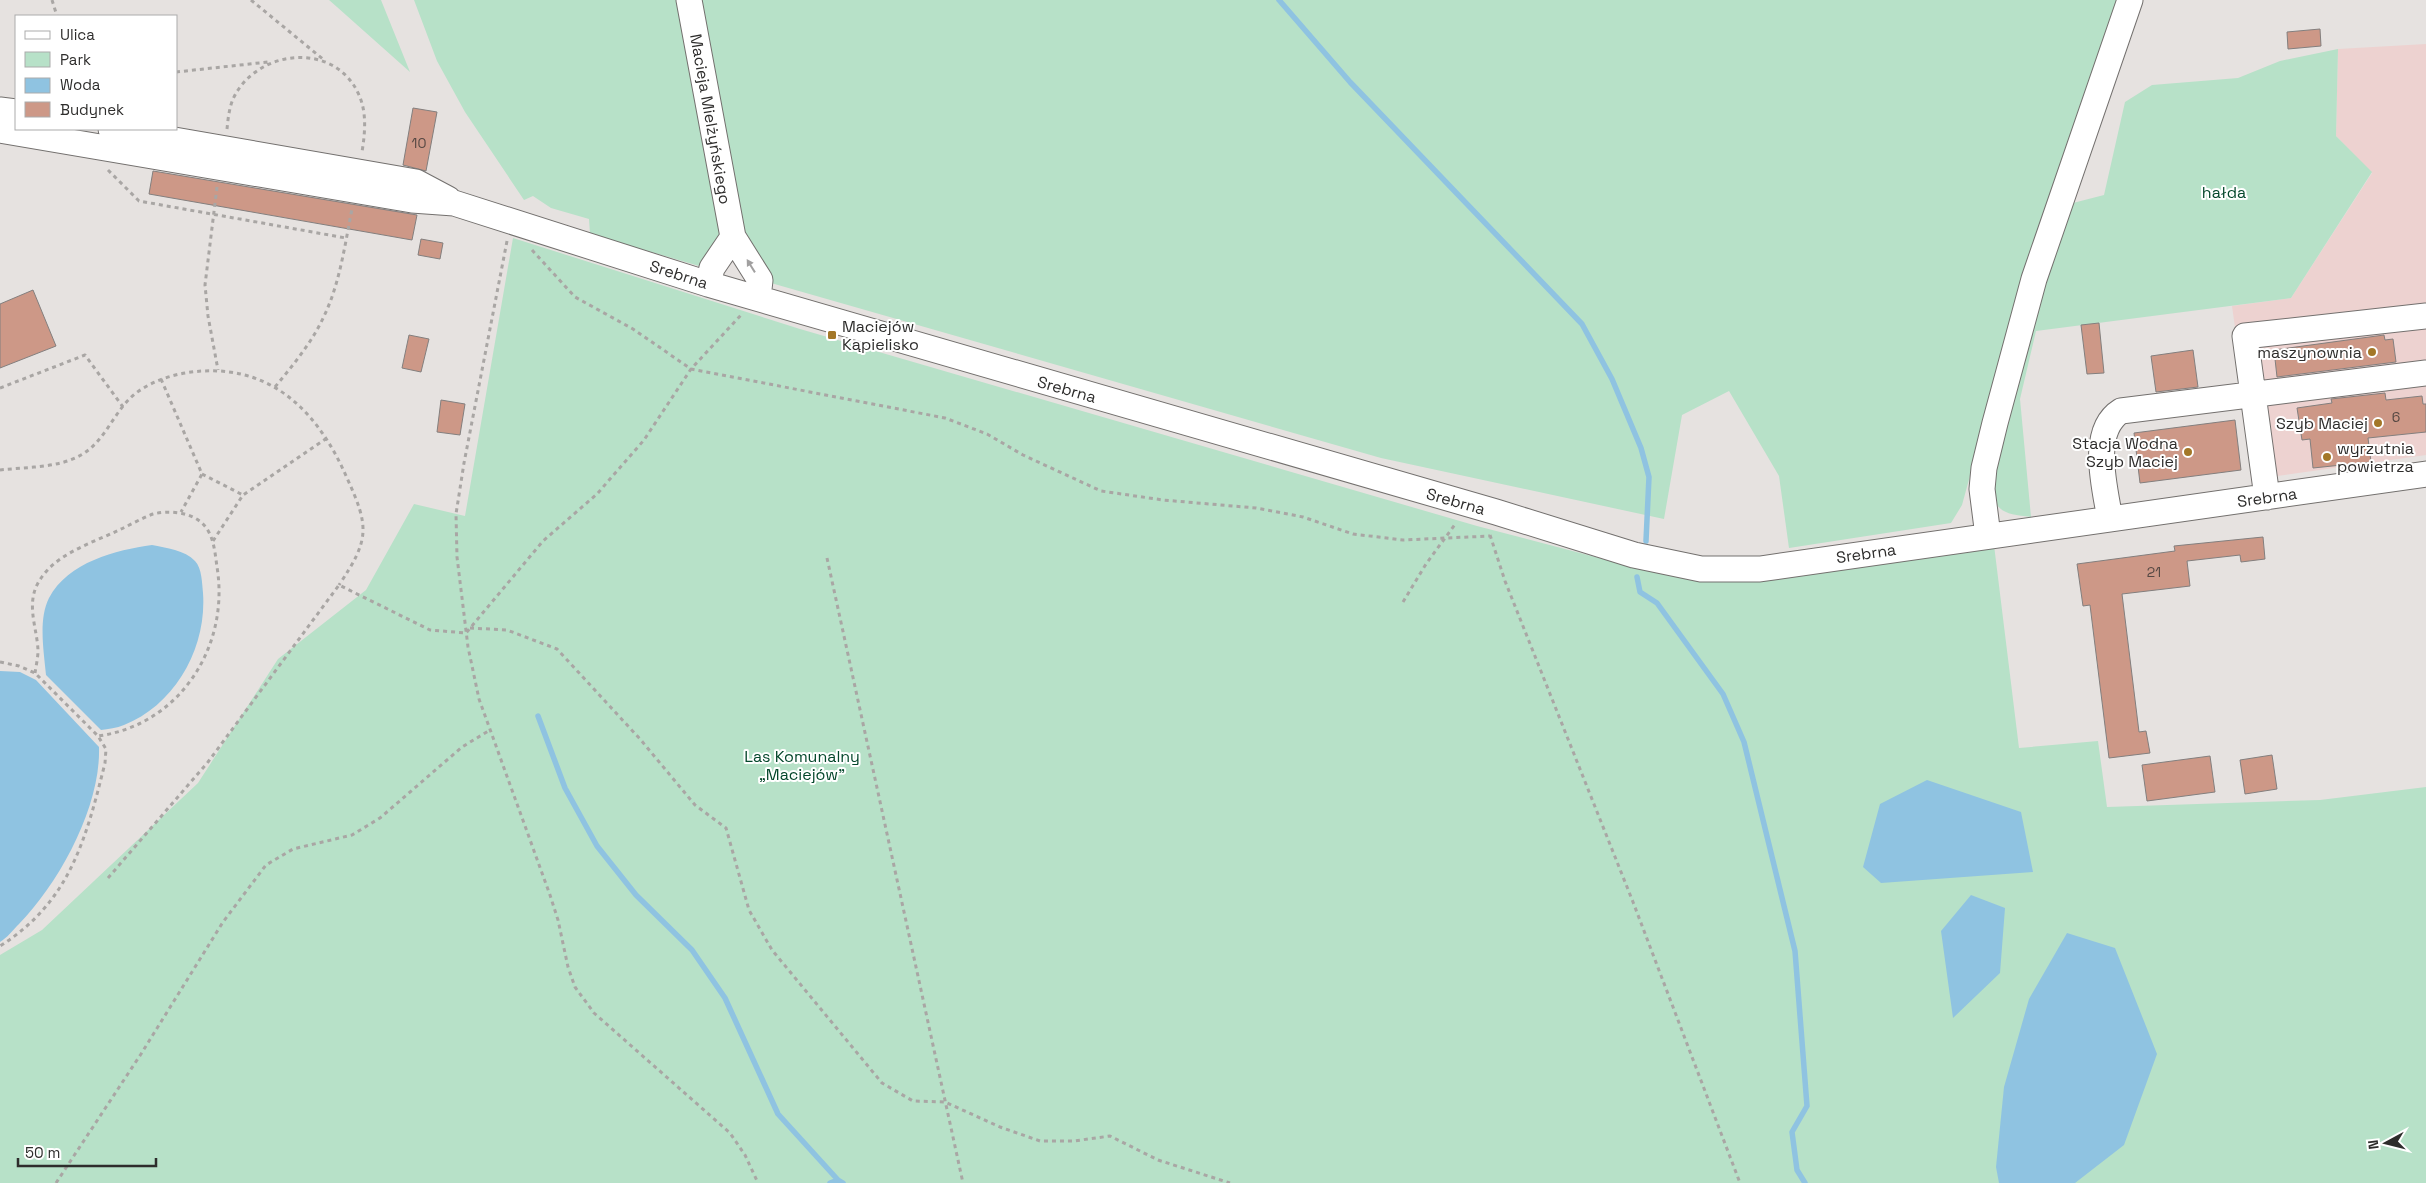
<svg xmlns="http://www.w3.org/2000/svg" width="2426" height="1183" font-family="'Space Grotesk',sans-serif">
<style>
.commercial{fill:#edd2d0}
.green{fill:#b7e1c8}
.water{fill:#8fc3e1}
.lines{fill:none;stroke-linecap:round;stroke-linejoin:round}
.stream{stroke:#8fc3e1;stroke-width:5.5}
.building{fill:#cd9887;stroke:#837f7e}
.minor-casing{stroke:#73706e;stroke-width:27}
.path{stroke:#a9a6a4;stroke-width:3;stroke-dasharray:4 4;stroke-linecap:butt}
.minor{stroke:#fff;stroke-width:25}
.oneway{fill:#a1a0a0}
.poi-dot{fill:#a37728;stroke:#fff;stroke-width:2}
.labels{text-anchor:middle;stroke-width:4;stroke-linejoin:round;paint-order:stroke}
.number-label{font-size:14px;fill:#564843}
.street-label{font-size:16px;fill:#2e2d2c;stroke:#fff}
.park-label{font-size:16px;fill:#04472b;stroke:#fff}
.poi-label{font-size:16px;fill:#2e2d2c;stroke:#fff;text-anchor:end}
</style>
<rect width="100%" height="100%" fill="#e6e2e0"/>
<!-- commercial -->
<path class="commercial" d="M2426 44V455L2256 479 2232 306 2291 298 2372 173 2336 136 2338 49Z"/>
<!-- green -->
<path class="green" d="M329 0H381L410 72 337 7Z
M414 0H676L721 236 699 266 590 234 589 219 551 208 533 196 524 200 465 112 437 61Z
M701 0H2122L1976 454 1962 505 1951 523 1789 548 1779 476 1729 391 1682 415 1664 519 1381 458 771 283 744 235Z
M2338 49 2336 136 2372 172 2291 298 2036 331 2020 399 2031 517C2008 514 1996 514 1991 489L2029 332 2073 203 2104 195 2125 102 2152 85 2238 78 2280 61Z
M513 238 800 329 1477 526 1622 564 1994 545 2019 748 2098 741 2107 807 2320 800 2426 787V1183H0V955L42 930 198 783 278 659 366 590 414 504 465 516Z"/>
<!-- water -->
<path class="water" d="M152 545C166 548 185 550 195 561 202 568 202 584 203 593 207 648 175 705 124 725 117 728 108 729 101 730L46 675C44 652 38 620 49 598 68 562 116 550 152 545Z
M0 671 20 672 36 680 99 747C101 806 60 882 19 924 13 930 7 938 0 942Z
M1927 780 2021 812 2033 872 1881 883 1863 867 1880 804Z
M1971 895 2005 908 2000 973 1953 1018 1941 931Z
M2067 933 2115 948 2157 1054 2124 1145 2075 1183H1999L1996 1167 2004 1087 2029 999Z"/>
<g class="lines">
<!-- stream -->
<path class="stream" d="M1279 0 1350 82 1582 324 1612 379 1641 448 1649 477 1646 541
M1637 577 1640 592 1657 603 1723 694 1744 742 1795 951 1807 1106 1792 1132 1797 1170 1805 1183
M538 716 565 788 597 846 636 895 692 950 725 998 778 1114 838 1180
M830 1183 838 1180 843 1183"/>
</g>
<!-- building -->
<path class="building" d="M2320 29 2321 46 2288 49 2287 32Z
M413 108 437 112 426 171 403 165Z
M153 171 417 215 412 240 149 194Z
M421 239 443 243 440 259 418 255Z
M33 290 56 346 0 368V304Z
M2099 323 2104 373 2087 374 2081 325Z
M409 335 429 339 421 372 402 368Z
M2384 335 2385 340 2393 339 2396 362 2277 377 2274 350Z
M2193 350 2198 387 2156 392 2151 356Z
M2385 393 2386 400 2422 396 2423 404H2426V432L2368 438 2371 462 2313 468 2310 439 2302 440 2297 408 2332 403 2331 399Z
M441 400 465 404 460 435 437 432Z
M2235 420 2241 470 2140 483 2134 433Z
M2263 537 2265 559 2241 562 2240 555 2187 561 2190 586 2122 594 2139 732 2146 731 2150 753 2109 758 2090 605 2083 606 2077 564 2175 551 2174 546Z
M2272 755 2277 789 2245 794 2240 760Z
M2210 756 2215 792 2147 801 2142 765Z"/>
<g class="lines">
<!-- minor casing -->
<g class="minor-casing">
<path id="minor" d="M689 0 733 237 760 280 758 298
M0 110 16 112
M111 129 416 182 448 199
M0 130 412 200 454 203 708 284 1496 512 1634 555 1701 569H1760L2426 474
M708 284 712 268 733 237
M2267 497 2245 336 2426 316
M2110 519C2105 488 2089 431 2121 411L2426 373
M1988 536 1982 489 1984 468 1995 423 2034 279 2130 0"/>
</g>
<!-- path -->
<path class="path" d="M52 0 57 16
M251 0 324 60
M176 72 268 62
M227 129C228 119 229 109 233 99 256 49 335 40 359 95 367 113 365 133 362 152
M108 170 139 201 346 238
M217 187 205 285 208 316 218 370
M507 241 464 463 456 514 457 557 468 647 479 699 550 895 558 920 568 967 575 987 594 1013 730 1133 745 1155 758 1183
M532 250 575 297 633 329 691 369 945 418 987 434 1023 455 1101 491 1163 500 1256 508 1303 517 1353 534 1403 540 1490 536
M161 379 202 474 181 512
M275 387C294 364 313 341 325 314 340 282 345 244 352 209
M0 388 85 355 123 407
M0 470C26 467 59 468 81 455 106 441 114 410 136 393 155 379 180 372 203 371 276 367 320 416 347 478 370 528 369 540 339 585
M202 474 243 495
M1490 535 1505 581 1633 902 1740 1183
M213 541 243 495 327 438
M827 558 963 1183
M1403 602 1426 564 1456 523
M470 628 507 630 557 649 640 739 695 805 726 828 749 910 772 950 882 1083 913 1101 945 1102 1000 1127 1040 1141H1074L1110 1136 1158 1160 1230 1183
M0 662 19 666 35 673 98 736 106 749 105 763C86 839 70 902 0 946
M35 673C36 666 38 658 38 650 37 628 26 605 38 583 54 554 90 544 119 530 130 525 142 518 153 514 169 510 191 512 203 524 214 535 215 553 217 567 230 646 180 725 98 736
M108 878 208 762 339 585 430 630 466 633 543 541 597 494 644 440 691 369 741 315
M56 1183 141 1054 223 922 266 865 293 849 352 835 380 818 462 747 490 730"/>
<!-- minor -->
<use href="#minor" class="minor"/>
</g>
<!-- one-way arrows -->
<defs><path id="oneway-solid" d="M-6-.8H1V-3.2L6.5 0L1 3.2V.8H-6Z" transform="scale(1.25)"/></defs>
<use class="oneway" href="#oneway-solid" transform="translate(751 266) rotate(-122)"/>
<!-- markers -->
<g class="poi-dot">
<rect x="827" y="330" width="10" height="10" rx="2.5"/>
<circle cx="2372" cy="352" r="5"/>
<circle cx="2378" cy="423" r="5"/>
<circle cx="2188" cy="452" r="5"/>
<circle cx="2327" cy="457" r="5"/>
</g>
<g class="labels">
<!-- number labels -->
<g class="number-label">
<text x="419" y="148">10</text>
<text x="2396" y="422">6</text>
<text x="2154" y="577">21</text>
</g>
<!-- street labels -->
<g class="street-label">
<text transform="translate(711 119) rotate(80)" y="6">Macieja Mielżyńskiego</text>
<text transform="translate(679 274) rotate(18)" y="6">Srebrna</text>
<text transform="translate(1067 389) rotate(16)" y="6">Srebrna</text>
<text transform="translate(2267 497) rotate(-8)" y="6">Srebrna</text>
<text transform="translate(1456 501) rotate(16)" y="6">Srebrna</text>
<text transform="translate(1866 553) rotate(-8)" y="6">Srebrna</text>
</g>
<!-- park labels -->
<g class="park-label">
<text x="2224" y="198">hałda</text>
<text x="802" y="762">Las Komunalny<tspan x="802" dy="18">„Maciejów”</tspan></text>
</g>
<!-- poi labels -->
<g class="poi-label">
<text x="842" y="332" text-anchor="start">Maciejów<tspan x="842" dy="18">Kąpielisko</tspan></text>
<text x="2362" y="358">maszynownia</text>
<text x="2368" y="429">Szyb Maciej</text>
<text x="2178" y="449">Stacja Wodna<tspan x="2178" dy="18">Szyb Maciej</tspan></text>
<text x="2337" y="454" text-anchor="start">wyrzutnia<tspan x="2337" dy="18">powietrza</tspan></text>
</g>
</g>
<!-- legend -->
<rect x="15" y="15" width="162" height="115" fill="#ffffff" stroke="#ababab"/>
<rect x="25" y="31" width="25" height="8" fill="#ffffff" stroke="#ababab"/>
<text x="60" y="40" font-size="15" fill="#2e2d2c">Ulica</text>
<rect x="25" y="52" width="25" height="15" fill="#b7e1c8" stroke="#ababab"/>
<text x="60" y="65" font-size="15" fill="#2e2d2c">Park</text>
<rect x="25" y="78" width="25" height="15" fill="#8fc3e1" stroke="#ababab"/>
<text x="60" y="90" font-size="15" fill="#2e2d2c">Woda</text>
<rect x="25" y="102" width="25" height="15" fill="#cd9887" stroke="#ababab"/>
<text x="60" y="115" font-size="15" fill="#2e2d2c">Budynek</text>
<!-- north arrow -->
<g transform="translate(2386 1143) rotate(263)" stroke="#ffffff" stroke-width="4" paint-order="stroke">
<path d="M0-4L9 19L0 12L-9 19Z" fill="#2e2d2c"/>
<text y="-8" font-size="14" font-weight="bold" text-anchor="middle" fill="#2e2d2c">N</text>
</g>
<!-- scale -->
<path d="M18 1158v8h138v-8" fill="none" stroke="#2e2d2c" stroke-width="2.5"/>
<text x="25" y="1158" font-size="15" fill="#2e2d2c" stroke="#ffffff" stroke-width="4" paint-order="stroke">50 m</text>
</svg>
